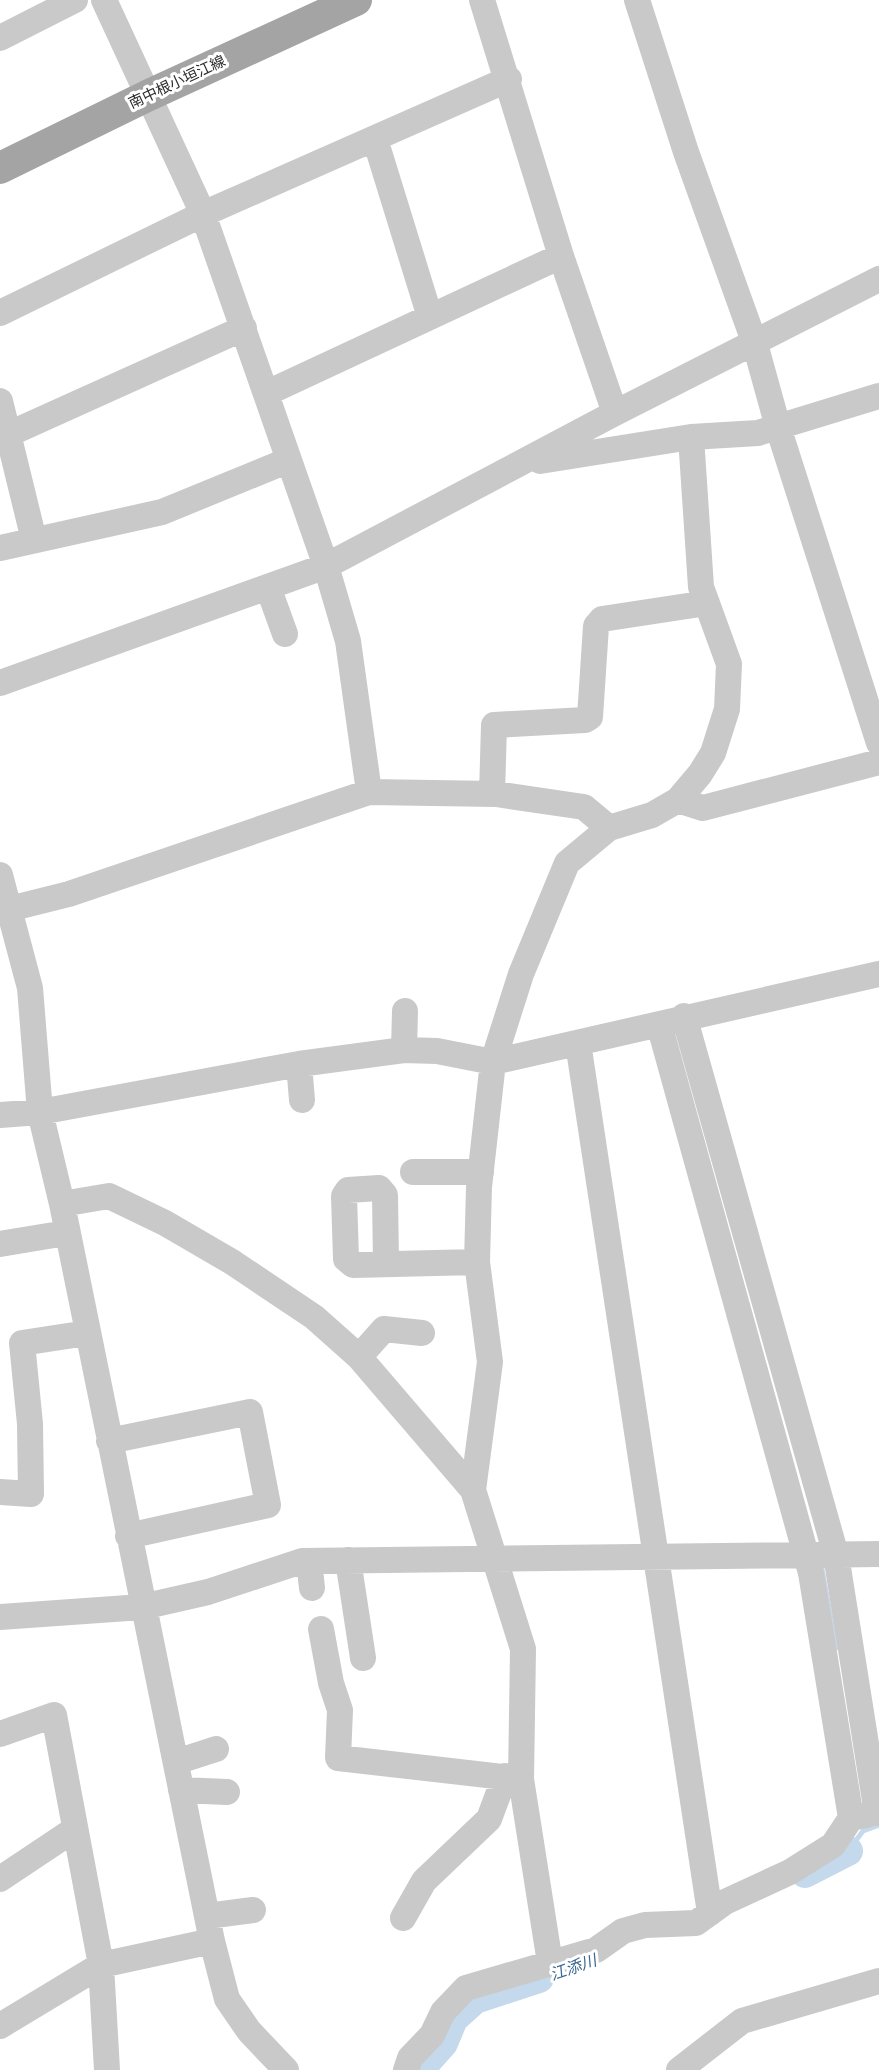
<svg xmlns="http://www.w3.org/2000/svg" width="879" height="2070" font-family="'PT Sans Narrow','Noto Sans JP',sans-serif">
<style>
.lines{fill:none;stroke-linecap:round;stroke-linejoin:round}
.stream{stroke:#c4d9eb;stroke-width:5}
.river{stroke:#c4d9eb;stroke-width:30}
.minor{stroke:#c9c9c9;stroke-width:26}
.major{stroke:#a4a4a4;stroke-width:32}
.labels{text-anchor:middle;stroke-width:6;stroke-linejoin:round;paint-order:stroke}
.street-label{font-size:15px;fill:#2c2c2c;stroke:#fff}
.water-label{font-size:16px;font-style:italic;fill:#39678f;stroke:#fff}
</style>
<rect width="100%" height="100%" fill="#fff"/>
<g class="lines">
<!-- stream -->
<path class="stream" d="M821 1563 836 1648
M848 1851 863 1831 879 1825"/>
<!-- river -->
<path class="river" d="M805 1873 848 1851
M419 2070 443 2043 453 2019 475 1999 539 1978"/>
<!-- minor -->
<path class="minor" d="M104 0 203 214 326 566 348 641 369 792
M482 0 561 256 615 413
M637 0 686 152 755 344 778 427 879 743
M0 38 75 0
M375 139 430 317
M0 313 203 214 509 79
M267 393 561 256
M879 396 758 433 691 437 701 587 729 664 727 709 713 753 700 774 678 800 652 815 609 828 567 863 521 974 493 1062 879 974
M0 401 34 540
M9 434 244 328
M540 461 691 437
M0 548 162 512 289 460
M268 587 285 634
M0 683 326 566 615 413 879 279
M492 794 494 725 585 720 590 717 596 626 602 619 707 603
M678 800 703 808 879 762
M0 875 30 988 40 1112 62 1204 212 1941 227 1999 249 2031 286 2070
M9 909 69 894 369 792 496 794 584 807 609 828
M684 1016 836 1555 877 1813
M659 1024 811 1573 851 1818
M578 1043 710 1913
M404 1050 405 1011
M299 1064 302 1100
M0 1115 40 1112 299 1064 404 1050 437 1051 493 1062 479 1187 477 1262 490 1362 473 1490 523 1649 521 1779
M413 1172H481
M62 1204 109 1196 165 1223 232 1262 314 1317 359 1357 473 1490
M0 1244 66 1233
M386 1264 385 1195 379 1188 348 1190 344 1196 346 1259 353 1265 477 1262
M359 1357 384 1329 422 1333
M109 1441 250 1412 268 1505 128 1536
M0 1492 31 1494 30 1424 22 1343 87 1333
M348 1560 363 1658
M309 1561 312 1588
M0 1617 142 1607 208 1592 302 1561 879 1554
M321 1629 331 1683 340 1710 338 1758 521 1779 550 1963
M0 1734 54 1715 101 1965 107 2070
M176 1762 216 1749
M181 1790 227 1792
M0 1879 75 1829
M207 1916 253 1910
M403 1918 424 1881 489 1819 505 1776
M0 2026 101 1965 212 1941
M406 2070 410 2058 432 2035 443 2012 466 1988 596 1950 623 1931 645 1925 696 1923 725 1902 790 1872 833 1845 851 1818 867 1815
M679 2070 742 2021 879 1981"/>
<!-- major -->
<path class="major" d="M0 168 149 95 356 0"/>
</g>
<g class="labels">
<!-- street labels -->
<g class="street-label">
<text transform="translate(177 82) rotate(-25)" y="5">南中根小垣江線</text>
</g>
<!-- water labels -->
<g class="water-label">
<text transform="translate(573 1967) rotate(-19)" y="6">江添川</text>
</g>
</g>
</svg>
